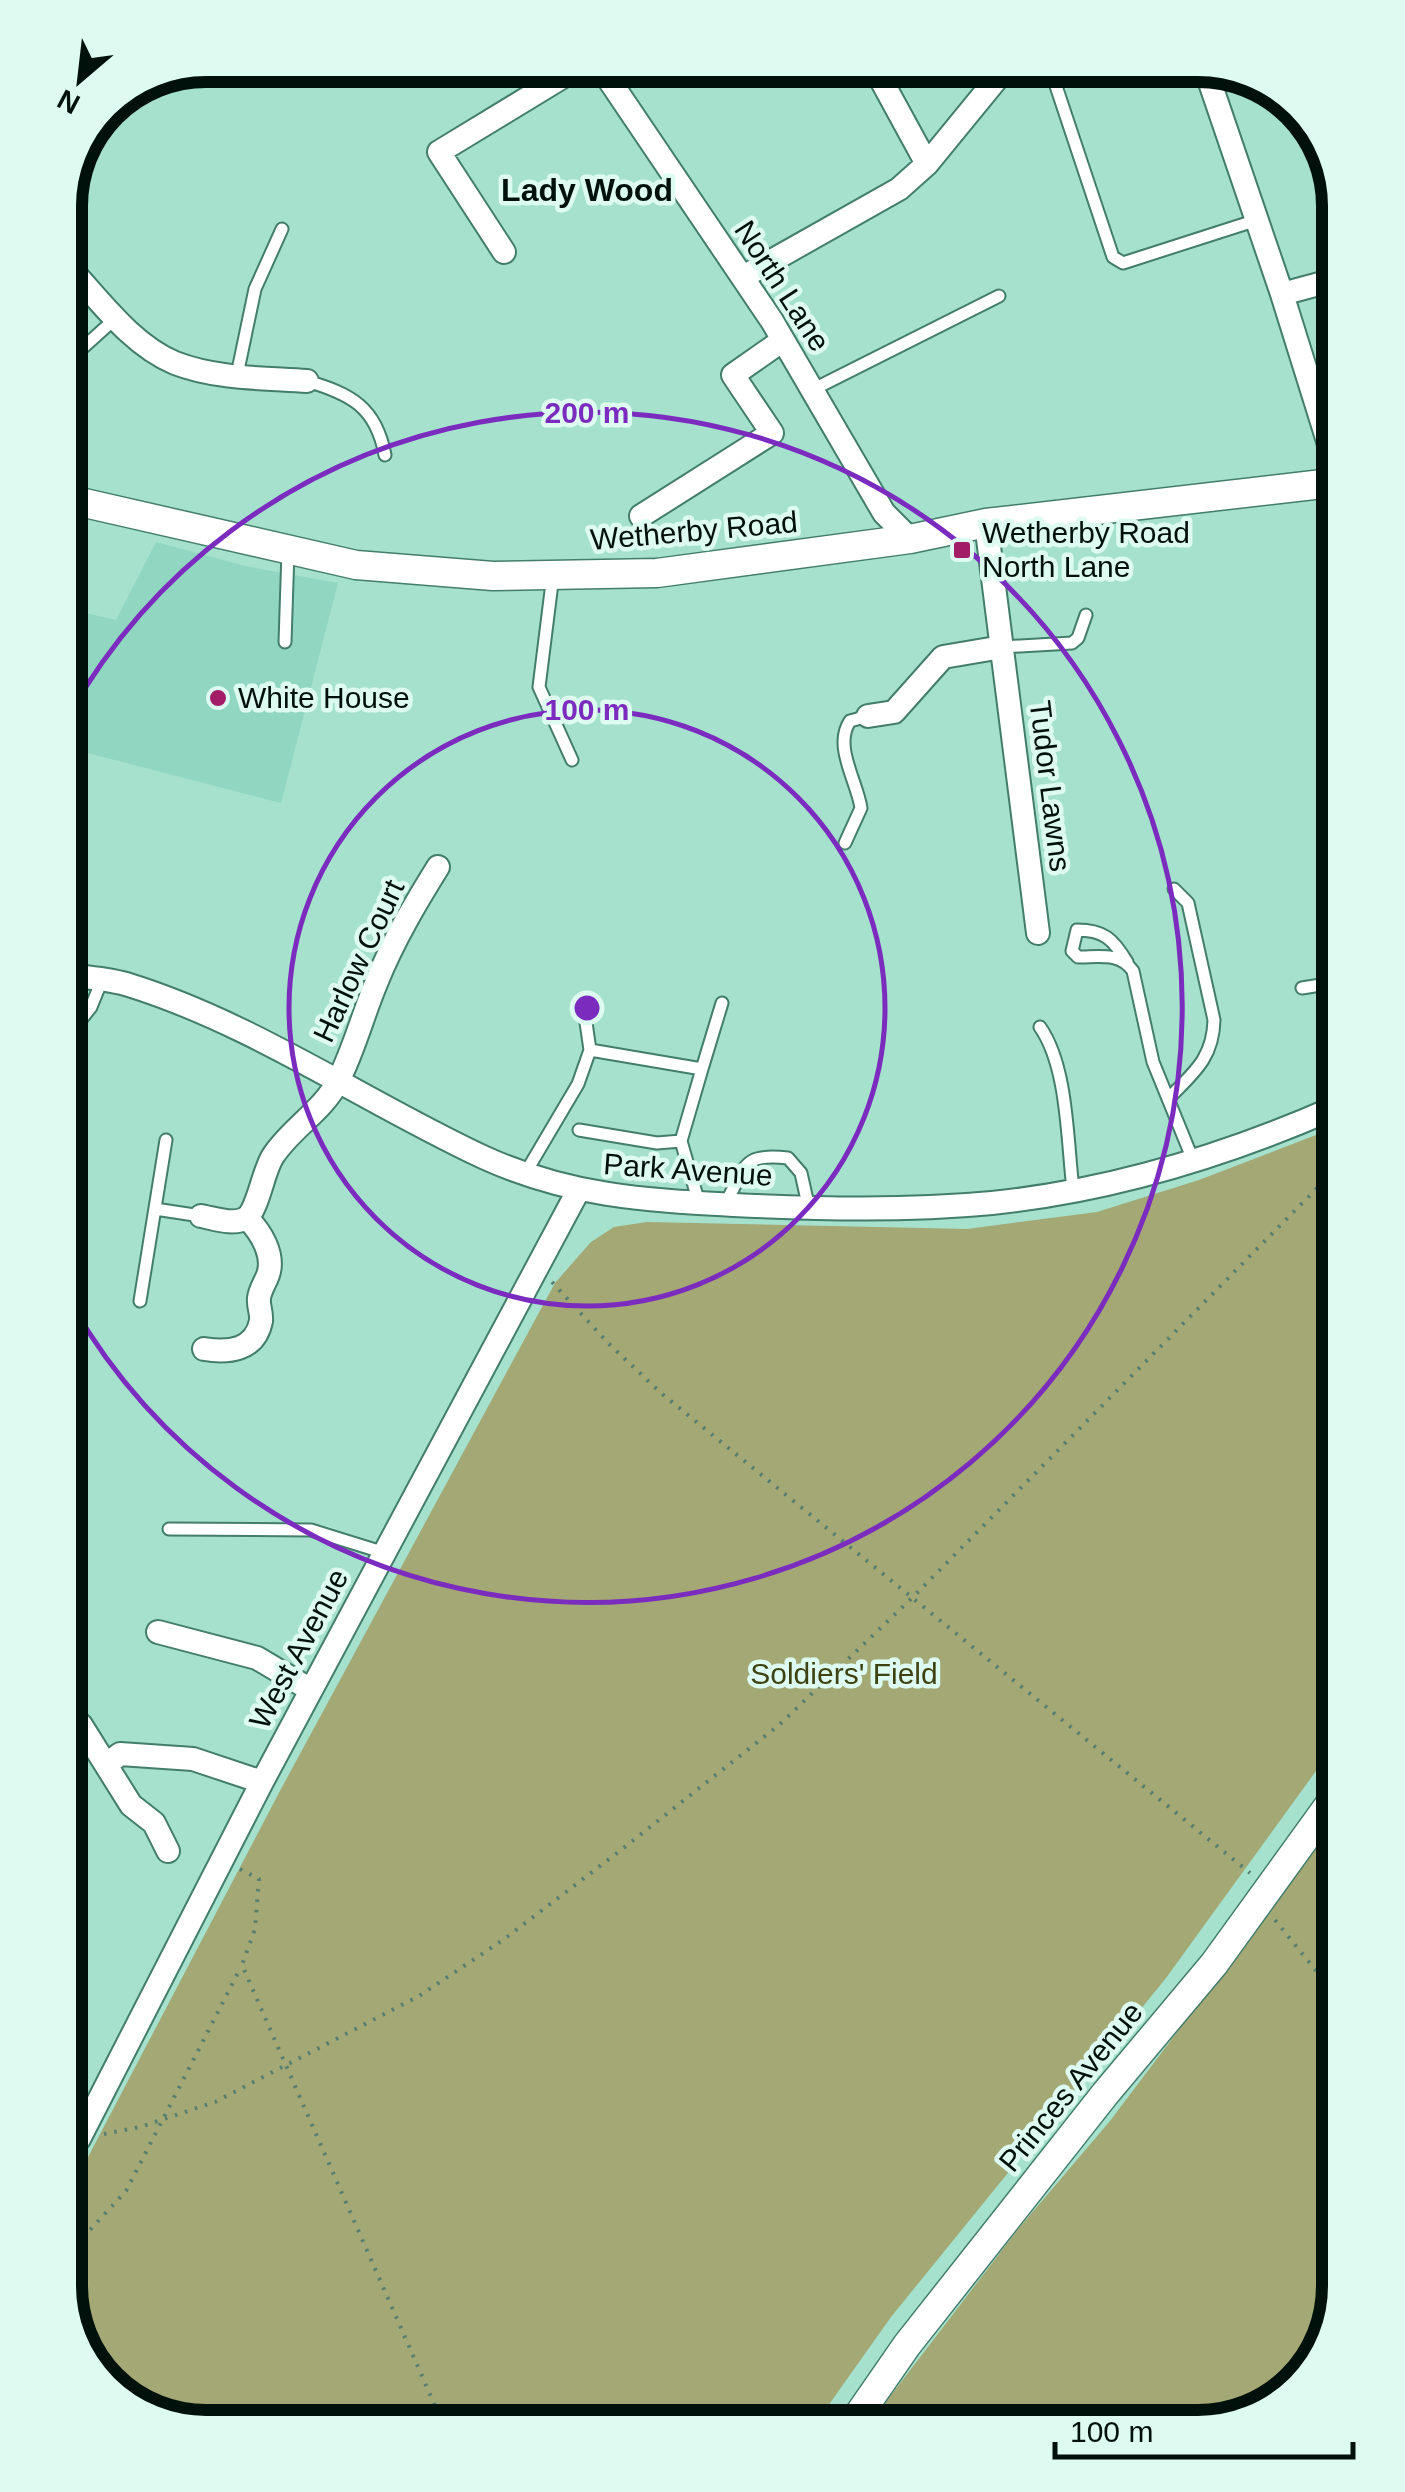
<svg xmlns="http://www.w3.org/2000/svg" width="1405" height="2492" font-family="Arial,sans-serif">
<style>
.built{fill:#90d6c0}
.green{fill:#a3a874}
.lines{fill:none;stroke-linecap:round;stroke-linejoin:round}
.service-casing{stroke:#437d6c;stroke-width:15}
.minor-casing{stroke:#437d6c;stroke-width:26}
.tertiary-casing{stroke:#437d6c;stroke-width:31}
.path{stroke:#577f71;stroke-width:4;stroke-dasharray:2.5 8;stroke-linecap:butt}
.service{stroke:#fff;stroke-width:11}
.minor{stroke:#fff;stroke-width:22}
.tertiary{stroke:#fff;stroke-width:28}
.ring{fill:none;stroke:#7b2cbf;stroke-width:5}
.poi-dot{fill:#a31c67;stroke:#ddfbf0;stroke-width:4}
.labels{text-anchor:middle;stroke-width:9;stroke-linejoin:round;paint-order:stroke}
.street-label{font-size:30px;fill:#00110b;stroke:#ddfbf0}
.poi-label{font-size:30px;fill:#00110b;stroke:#ddfbf0;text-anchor:start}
.park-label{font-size:30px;fill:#3e4111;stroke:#ddfbf0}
.neighbourhood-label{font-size:32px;font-weight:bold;fill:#00110b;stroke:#ddfbf0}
.rim{fill:none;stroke:#00110b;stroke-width:12}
.centre{fill:#7b2cbf;stroke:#ddfbf0;stroke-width:5}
.ring-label{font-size:30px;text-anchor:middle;font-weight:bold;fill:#7b2cbf;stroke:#ddfbf0;stroke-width:9;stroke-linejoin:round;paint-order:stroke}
</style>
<rect width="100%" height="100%" fill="#a5e1cd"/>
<!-- built -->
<path class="built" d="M156 542 245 566 338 583 281 803 68 748 67 609 116 620Z"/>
<!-- green -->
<path class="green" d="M1334 1128 1337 1742 1166 1978 891 2317 818 2420 198 2427 127 2403 76 2340 75 2154 87 2159 281 1789 555 1283 591 1242 614 1227 647 1222 967 1229 1097 1212 1199 1180Z
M1337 1820 1340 2294 1316 2365 1253 2416 872 2420 1019 2228 1110 2121Z"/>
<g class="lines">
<!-- service casing -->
<g class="service-casing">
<path id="service" d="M1049 65 1113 257 1123 263 1257 220
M66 363 117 317
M237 375 255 289 282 229
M307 381C351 394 376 407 385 455
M812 390 999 296
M553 575 539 687 572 760
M285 642 288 551
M1002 647 1072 643 1078 638 1086 615
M845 843 861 808C857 781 833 746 850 721L868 716
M1127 962C1113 939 1104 930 1077 930L1072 951 1078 957C1099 957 1120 952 1133 971L1153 1062 1193 1160
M1302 988 1333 983
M1040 1027C1068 1067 1067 1141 1073 1189
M69 1035 91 1007 102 980
M590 1050 702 1069 681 1141
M702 1069 722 1003
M1168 1099C1193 1073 1213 1059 1214 1020L1188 903 1174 889
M579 1130 657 1143 681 1141 699 1203
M526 1172 578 1084 590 1050 583 1002
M725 1204C747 1166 741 1153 788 1158L801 1173 809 1209
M155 1209 201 1216
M140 1301 166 1140
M169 1529 311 1530 385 1553"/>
</g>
<!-- minor casing -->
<g class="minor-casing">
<path id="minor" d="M599 65 772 321 884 513 910 539
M873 65 927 164
M1204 65 1282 294 1331 451
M504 252 439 152 582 65
M66 264C98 298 131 345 175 363 216 379 264 378 307 381
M743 277 899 189 927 164 1008 65
M1282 294 1330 281
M641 516 772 433 733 375 783 340
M986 523 1038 933
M868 716 894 712 943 657 1002 647
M69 975C89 978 110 979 129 985 254 1024 365 1102 483 1157 568 1196 643 1200 734 1205 820 1209 907 1211 992 1203 1109 1191 1227 1155 1334 1108
M201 1216C213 1218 234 1226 246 1218 258 1210 263 1171 273 1156 291 1128 323 1111 338 1081 354 1050 363 1014 377 981 393 941 415 904 438 867
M204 1349C228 1353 255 1351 261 1321 262 1313 258 1306 259 1298 260 1290 265 1283 268 1275 275 1255 261 1232 247 1218
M158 1632 257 1658 311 1690
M73 1718 81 1725 131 1805 154 1823 168 1851
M107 1764 120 1754 193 1759 262 1782
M79 2139 262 1782 578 1191"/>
</g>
<!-- tertiary casing -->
<g class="tertiary-casing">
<path id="tertiary" d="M67 499 356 565 493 576 657 573 910 539 986 523 1331 483
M855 2420 907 2345 1105 2094 1214 1964 1337 1794"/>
</g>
<!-- path -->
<path class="path" d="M552 1282 608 1343 661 1393 1250 1873
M240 1869 259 1879 255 1929 242 1965 443 2424
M1275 1920 1338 1998
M104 2134 140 2127 215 2102 419 1996 503 1940 621 1850 779 1725 912 1598 1334 1171
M76 2245 126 2191 241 1967"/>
<!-- service -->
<use href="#service" class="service"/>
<!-- minor -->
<use href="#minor" class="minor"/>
<!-- tertiary -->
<use href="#tertiary" class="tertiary"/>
</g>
<!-- distance rings -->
<g class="ring">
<circle cx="587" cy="1008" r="298"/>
<path d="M69 715A595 595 0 1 1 72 1305"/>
</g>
<!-- markers -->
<g class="poi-dot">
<rect x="952" y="540" width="20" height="20" rx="5"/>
<circle cx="218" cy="698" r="10"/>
</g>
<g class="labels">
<!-- street labels -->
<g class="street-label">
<text transform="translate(782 286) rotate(57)" y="10">North Lane</text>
<text transform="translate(694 531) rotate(-5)" y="10">Wetherby Road</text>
<text transform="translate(1050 786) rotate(83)" y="10">Tudor Lawns</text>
<text transform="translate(359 961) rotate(-65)" y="10">Harlow Court</text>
<text transform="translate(688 1170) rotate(4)" y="10">Park Avenue</text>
<text transform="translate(299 1649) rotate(-62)" y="10">West Avenue</text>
<text transform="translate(1071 2087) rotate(-51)" y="10">Princes Avenue</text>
</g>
<!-- poi labels -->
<g class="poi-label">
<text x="982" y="543">Wetherby Road<tspan x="982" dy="34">North Lane</tspan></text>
<text x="238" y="708">White House</text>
</g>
<!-- park labels -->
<g class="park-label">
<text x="844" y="1684">Soldiers' Field</text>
</g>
<!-- neighbourhood labels -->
<g class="neighbourhood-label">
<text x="587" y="201">Lady Wood</text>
</g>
</g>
<!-- crop -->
<path d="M0 0H1405V2492H0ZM206 82H1198A124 124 0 0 1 1322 206V2286A124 124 0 0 1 1198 2410H206A124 124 0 0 1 82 2286V206A124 124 0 0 1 206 82Z" fill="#ddfbf0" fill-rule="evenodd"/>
<path class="rim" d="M206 82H1198A124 124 0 0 1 1322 206V2286A124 124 0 0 1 1198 2410H206A124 124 0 0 1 82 2286V206A124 124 0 0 1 206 82Z"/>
<circle cx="587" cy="1008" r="15" class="centre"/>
<g class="ring-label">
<text x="587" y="423">200 m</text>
<text x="587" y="720">100 m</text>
</g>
<!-- north arrow -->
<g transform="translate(80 80) rotate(208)" stroke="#ddfbf0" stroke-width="8" paint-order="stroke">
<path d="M0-8L18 38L0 25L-18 38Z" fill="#00110b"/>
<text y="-15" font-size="28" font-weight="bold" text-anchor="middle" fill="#00110b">N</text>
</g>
<!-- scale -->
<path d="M1055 2442v15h298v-15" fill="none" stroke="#00110b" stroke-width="5"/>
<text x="1070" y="2442" font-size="30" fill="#00110b" stroke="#ddfbf0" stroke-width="8" paint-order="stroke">100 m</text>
</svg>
